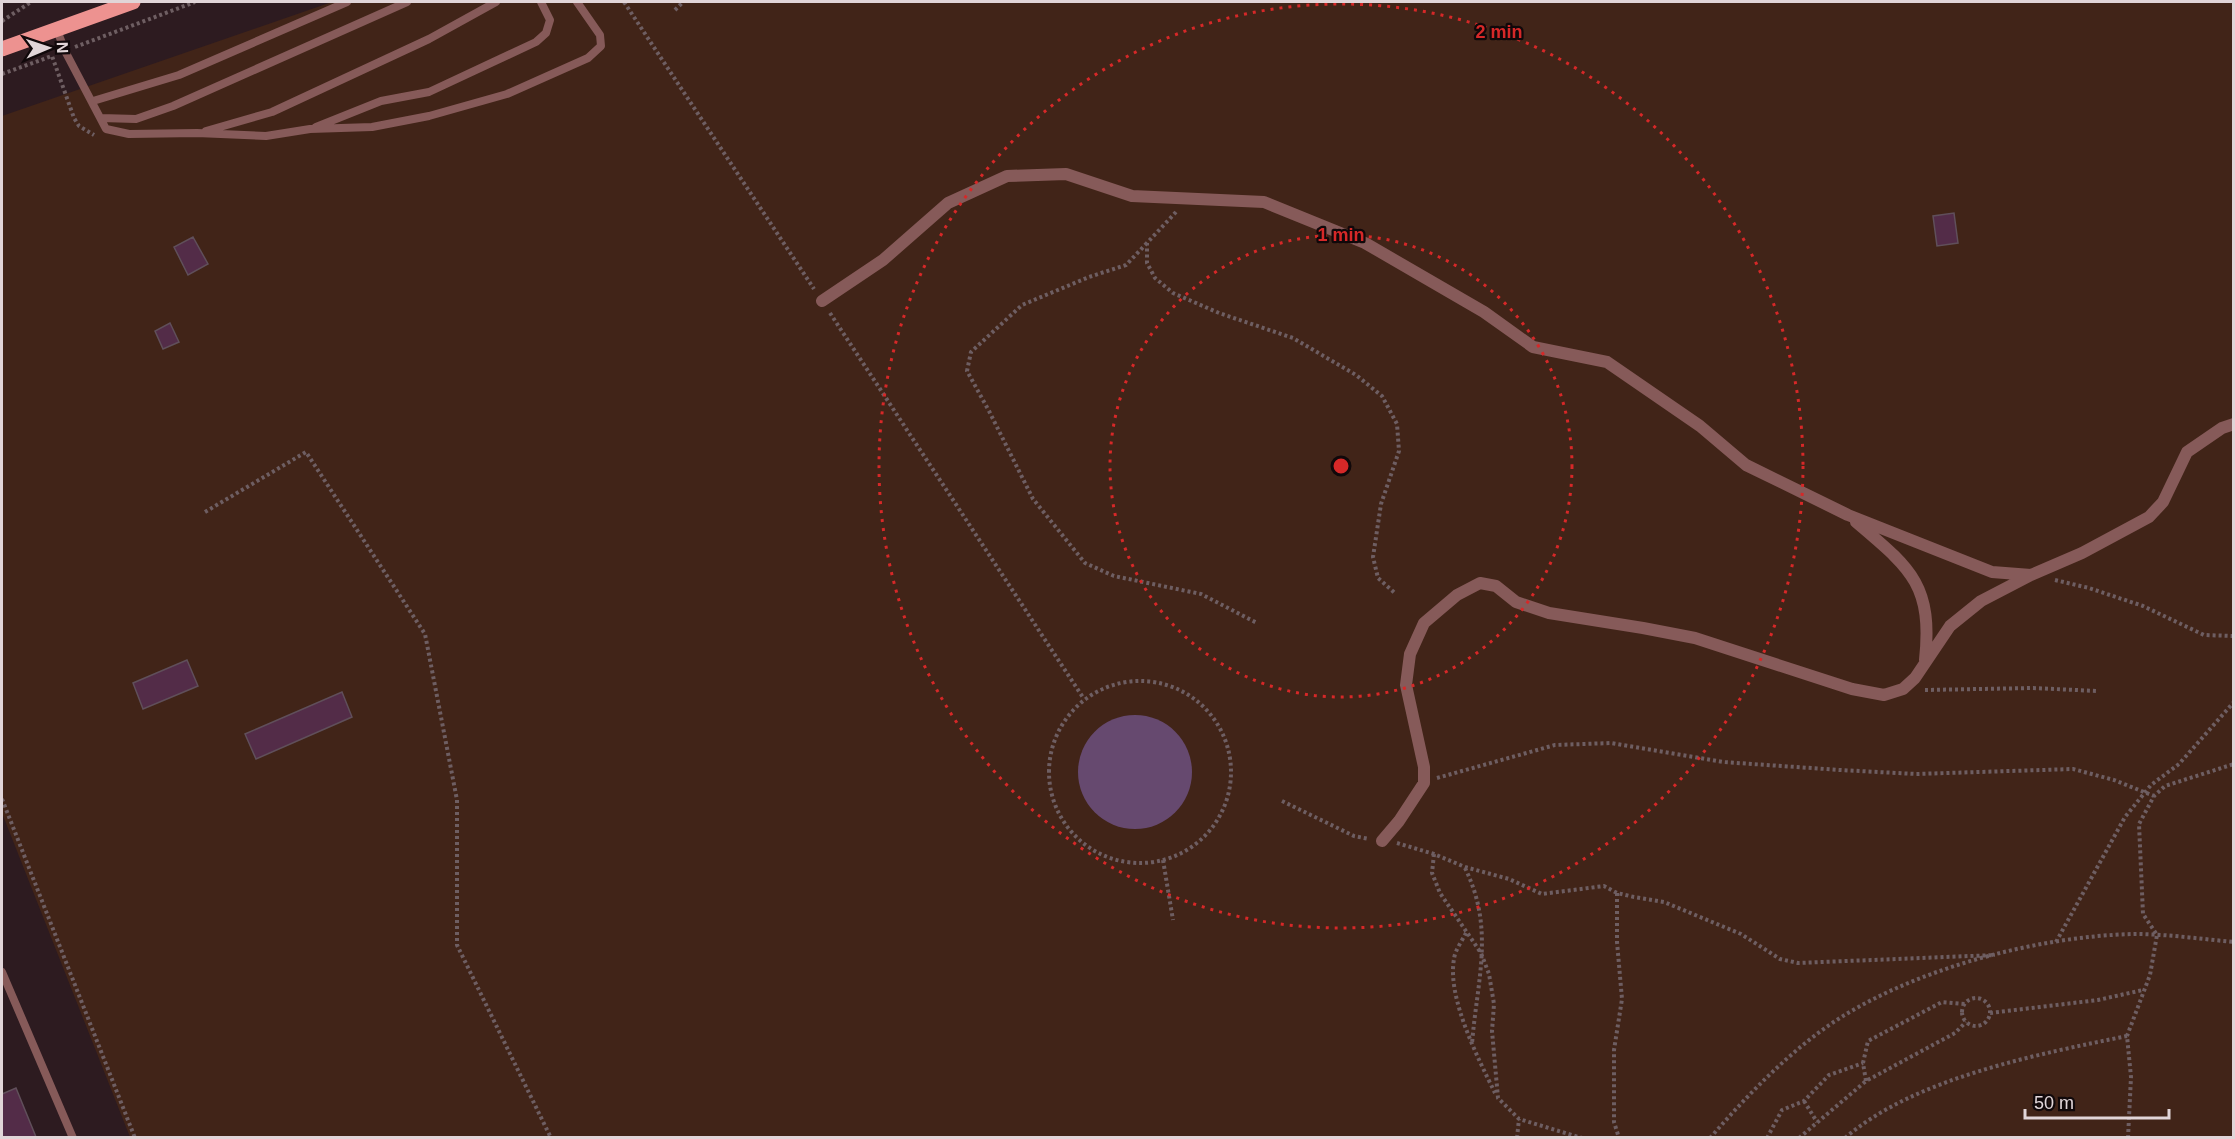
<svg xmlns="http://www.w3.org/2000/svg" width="2235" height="1139" font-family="Arial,sans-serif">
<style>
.green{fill:#412418}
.water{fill:#66496f}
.building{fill:#532c48;stroke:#604f5a;stroke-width:1.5}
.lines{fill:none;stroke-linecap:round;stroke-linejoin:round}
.path{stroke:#6e5e62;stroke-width:4;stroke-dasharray:3 3;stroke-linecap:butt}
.lane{stroke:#865a59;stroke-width:8}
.street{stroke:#865a59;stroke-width:12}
.primary{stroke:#ed9290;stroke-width:15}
.ring{fill:none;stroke:#d62828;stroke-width:3;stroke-dasharray:3 6}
.centre{fill:#d62828;stroke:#10080a;stroke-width:3}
.ring-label{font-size:18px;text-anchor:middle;font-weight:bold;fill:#d62828;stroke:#10080a;stroke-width:4.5;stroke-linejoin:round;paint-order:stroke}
</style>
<rect width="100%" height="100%" fill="#2d1b20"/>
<!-- green -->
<path class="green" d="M332 2H2233V1137H130L2 813V116Z"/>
<!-- water -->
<path class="water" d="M1078 772a57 57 0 1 1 114 0a57 57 0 1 1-114 0Z"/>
<!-- building -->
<path class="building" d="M1954 213 1958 243 1937 246 1933 216Z
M193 237 208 264 188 275 174 247Z
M170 323 179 342 163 349 155 331Z
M187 660 198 686 143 709 133 683Z
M342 692 352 717 256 759 245 734Z
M16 1088 36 1137H2V1094Z"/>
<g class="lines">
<!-- path -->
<path class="path" d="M624 2 814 289
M675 10 683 2
M2 21 31 2
M75 47 195 2
M2 74 52 56 74 118 79 126 94 135
M1176 212 1147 243V263L1155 278 1173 293 1219 313 1293 338 1356 375 1382 396 1397 424 1399 451 1381 504 1373 557 1378 578 1396 594
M1147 243 1126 265 1089 277 1022 305 971 352 967 371 989 411 1033 499 1085 563 1114 576 1201 594 1257 623
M830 313 1084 699
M205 512 306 452 425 634 457 800V945L551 1138
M2055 580 2089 588 2143 606 2204 635 2234 636
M1049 772a91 91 0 1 1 182 0a91 91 0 1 1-182 0Z
M1925 690 2033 688 2097 691
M1437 778 1555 745 1611 743 1723 762 1840 770 1916 774 2073 769 2114 780 2154 796
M2 799 135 1138
M1282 801 1354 836 1369 839
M1397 843 1434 854 1465 867 1509 879 1542 894 1604 886 1617 893 1634 897 1664 902 1741 934 1780 959 1798 963 1995 955
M1434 854 1432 873 1440 893 1481 953 1489 974 1494 1004 1492 1031 1498 1098 1519 1119 1582 1138
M1163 860 1173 920
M1465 868C1495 929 1477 980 1472 1044
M1617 893V942L1622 999 1614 1050V1122L1619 1138
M1466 933C1462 941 1455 950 1454 959 1447 998 1478 1058 1495 1093
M2056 942 2125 817 2151 785 2179 764 2234 702
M1962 1012a14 14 0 1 1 28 0a14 14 0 1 1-28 0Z
M1990 1013 2098 1000 2143 990
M1866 1081 1863 1063 1868 1041 1942 1002 1965 1004
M1804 1101 1817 1122
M1517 1138 1519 1119
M1710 1138C1745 1098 1782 1059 1825 1028 1905 971 2036 936 2134 934 2167 934 2201 939 2234 942
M1767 1138 1782 1110 1804 1101 1829 1075 1863 1063
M1799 1138 1866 1081 1955 1033 1966 1022
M1845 1138C1914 1078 2039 1054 2127 1036
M2128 1138 2131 1077 2127 1036 2150 975 2157 935 2143 914 2139 824 2154 796 2165 786 2234 764"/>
<!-- lane -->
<path class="lane" d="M57 30 65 51 106 129 129 134 197 133 266 136 310 129 372 127 429 116 507 94 588 58 601 46 600 35 577 2
M93 101 179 75 347 2
M101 118 136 119 173 106 407 2
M316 127 381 101 429 92 536 42 546 33 550 20 541 2
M206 131 272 112 429 39 496 2
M2 972 73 1138"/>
<!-- street -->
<path class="street" d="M822 301 883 260 948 203 1007 176 1066 174 1132 196 1264 202 1365 243 1484 312 1533 347 1607 362 1700 426 1746 465 1848 515 1992 572 2031 575
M1856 522C1910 568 1933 584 1925 660
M1382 841 1399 821 1424 783V767L1406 685 1410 654 1424 623 1457 595 1480 583 1496 586 1516 602 1549 613 1643 628 1695 638 1852 689 1884 695 1903 689 1915 678 1950 626 1981 601 2031 575 2082 553 2149 517 2163 502 2187 452 2222 428 2234 424"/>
<!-- primary -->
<path class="primary" d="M2 49 133 2"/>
</g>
<!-- distance rings -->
<g class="ring">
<circle cx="1341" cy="466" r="231"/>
<circle cx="1341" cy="466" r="462"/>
</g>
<circle cx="1341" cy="466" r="9" class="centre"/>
<g class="ring-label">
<text x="1499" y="38">2 min</text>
<text x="1341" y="241">1 min</text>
</g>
<!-- border -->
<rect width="2235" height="1139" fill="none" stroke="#e1d5d8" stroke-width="6"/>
<!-- north arrow -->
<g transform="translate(48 48) rotate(88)" stroke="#10080a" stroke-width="4.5" paint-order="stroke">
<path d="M0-4.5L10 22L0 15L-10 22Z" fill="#e1d5d8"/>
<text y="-9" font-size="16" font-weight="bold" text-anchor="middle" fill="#e1d5d8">N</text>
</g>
<!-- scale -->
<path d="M2025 1109v9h144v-9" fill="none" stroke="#e1d5d8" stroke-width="3"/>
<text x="2034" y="1109" font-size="18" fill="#e1d5d8" stroke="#10080a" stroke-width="4.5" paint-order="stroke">50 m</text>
</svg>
